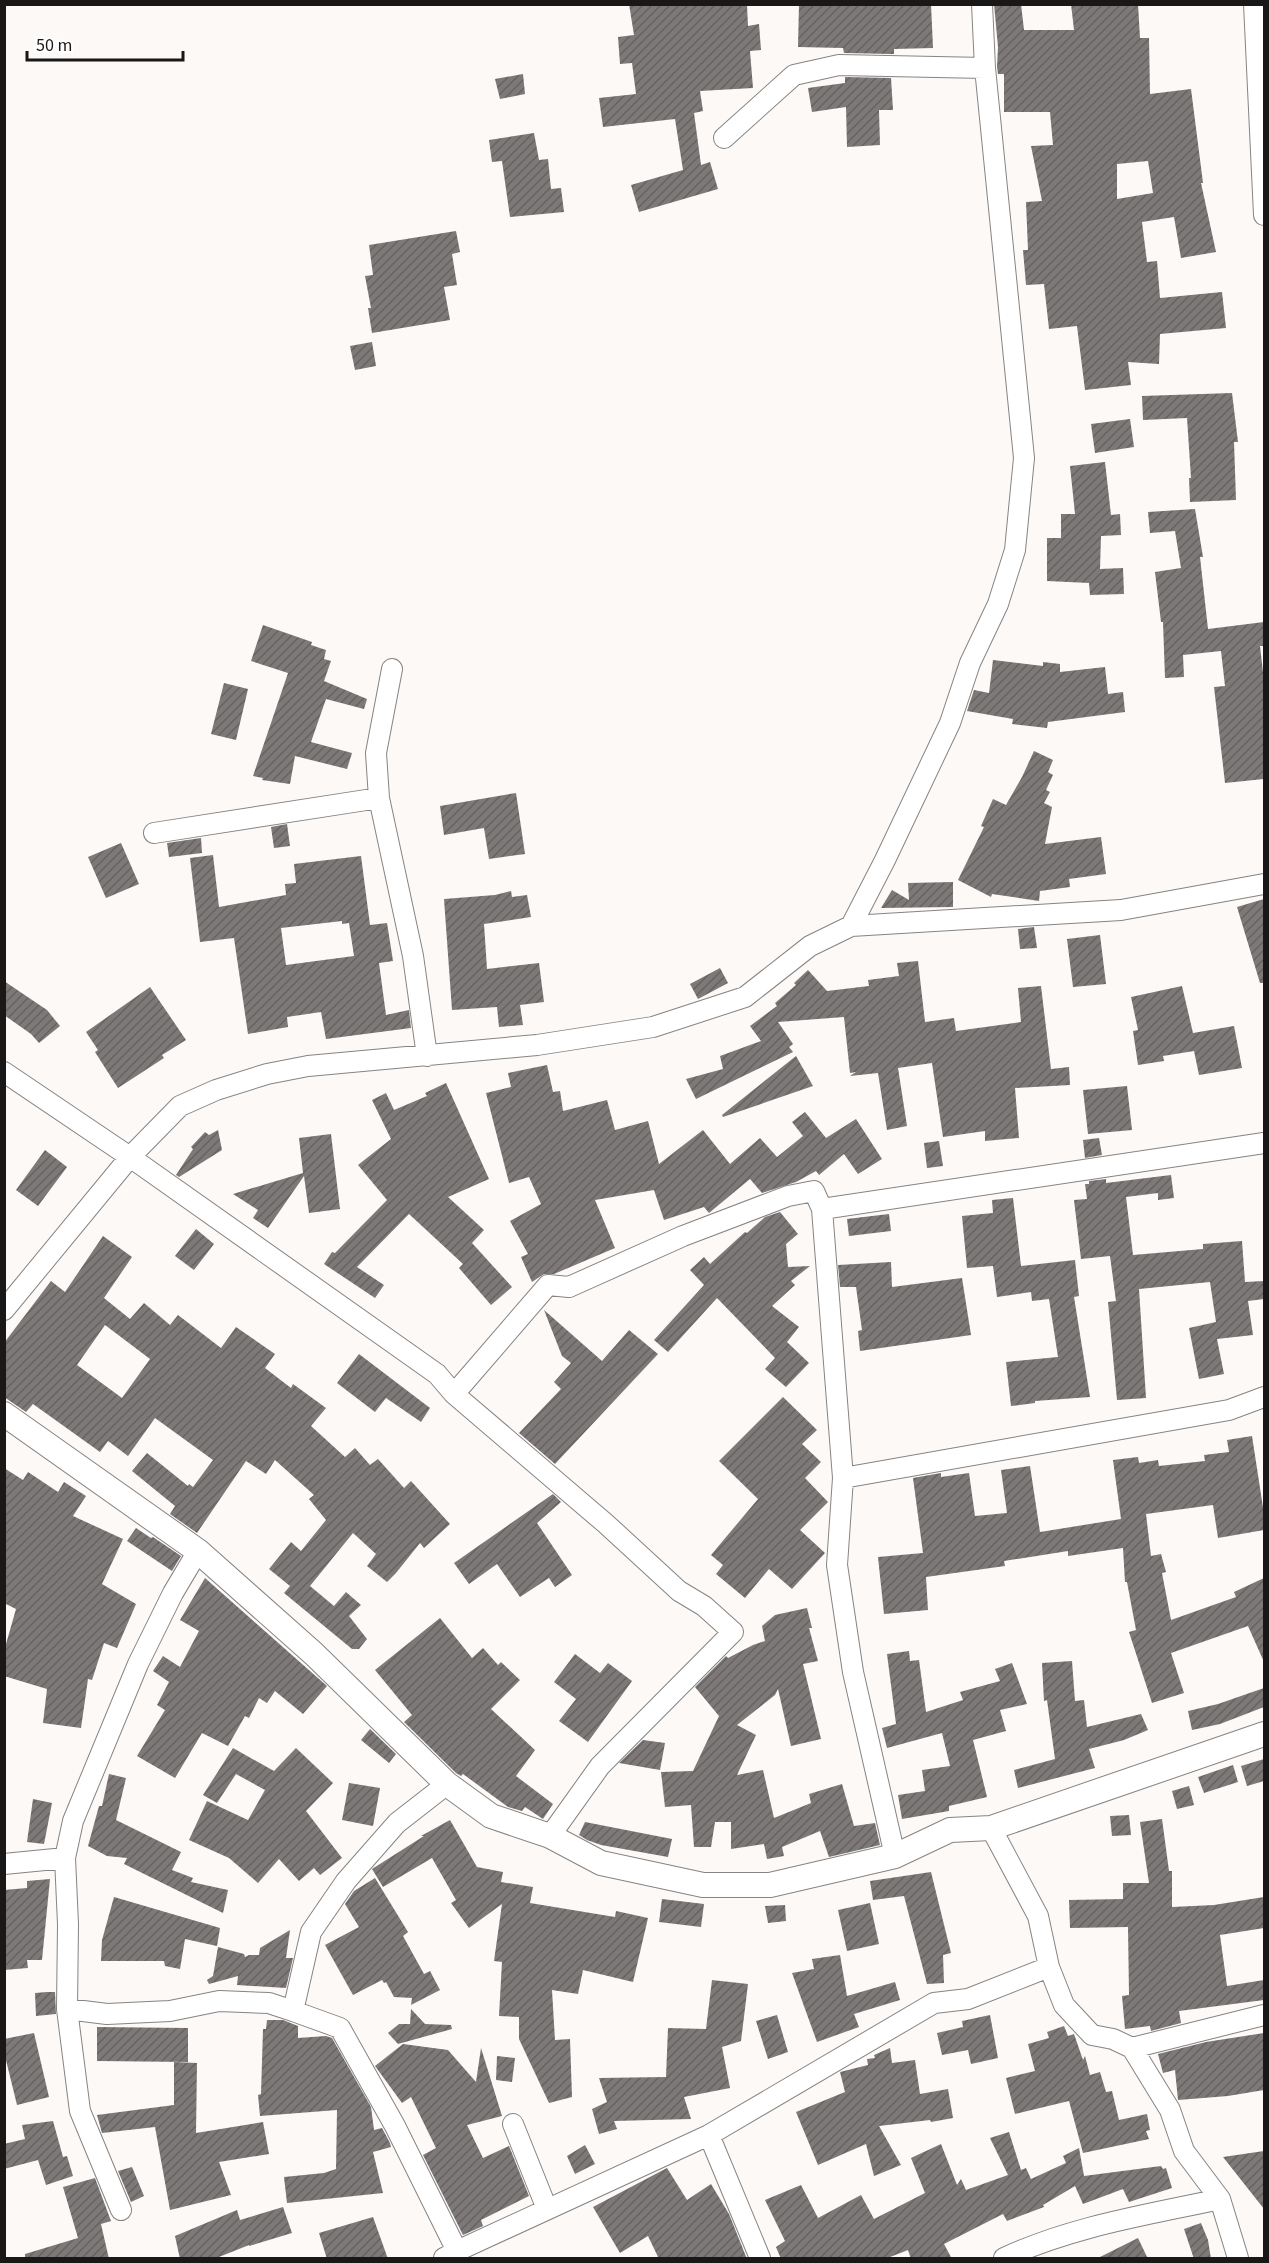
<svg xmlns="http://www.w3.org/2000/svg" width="1269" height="2263" font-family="'Source Sans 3',sans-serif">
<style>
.building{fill:url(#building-hatch);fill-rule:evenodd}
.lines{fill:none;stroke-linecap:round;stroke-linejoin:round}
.minor-casing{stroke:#868482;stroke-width:22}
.tertiary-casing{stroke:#868482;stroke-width:26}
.minor{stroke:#fff;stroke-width:20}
.tertiary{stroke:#fff;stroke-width:24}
</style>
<defs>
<pattern id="building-hatch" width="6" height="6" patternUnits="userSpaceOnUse" patternTransform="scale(1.5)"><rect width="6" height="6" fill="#7c7978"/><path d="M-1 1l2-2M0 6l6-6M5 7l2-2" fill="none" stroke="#656261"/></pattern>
</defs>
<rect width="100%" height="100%" fill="#fcf9f7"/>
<!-- building -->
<path class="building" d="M629 4 747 5 748 26 759 24 761 50 750 51 753 88 700 91 703 111 694 113 701 165 710 162 718 189 639 212 631 185 683 170 675 119 603 127 599 98 636 94 632 63 620 64 618 37 634 35Z
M799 4H931L933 48 894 49V54H891L844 53 843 48 798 47Z
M994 4H1021L1024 30H1074L1071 4H1138L1140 38H1149L1150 94 1191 89 1203 183H1201L1216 252 1181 258 1174 217 1142 222 1147 262 1157 261 1160 298 1222 292 1226 328 1160 334 1159 364 1128 362 1131 385 1085 390 1077 326 1049 329 1044 284 1026 285 1023 250H1028L1026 202 1042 201 1031 146 1053 145 1050 112H1004V74H998L997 67 998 47ZM1148 161 1153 193 1117 199V164Z
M523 74 525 94 500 99 495 79Z
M845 77 891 78 893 110H879L880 145 847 147 846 107 812 112 808 88 845 83Z
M534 133 539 160 548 159 551 189 561 188 564 212 510 217 502 161 492 162 489 140Z
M456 231 460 252 452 254 457 285 444 287 450 320 372 333 368 308H371L365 276 373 275 369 245Z
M372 342 376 366 355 370 350 346Z
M1232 393 1238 442H1234L1236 500 1190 502 1189 478H1191L1187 418 1143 420 1142 396Z
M1130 419 1134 447 1095 453 1091 424Z
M1105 462 1111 515 1120 514 1121 535 1101 536 1100 569 1123 568 1124 594 1090 595 1089 583 1047 581V538H1061V514H1075L1070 466Z
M1195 509 1203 557H1200L1208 629 1264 622V646H1260L1264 681V779L1225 783 1214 687 1225 686 1221 651 1183 655 1184 677 1165 678 1163 622H1161L1155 572 1181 568 1175 531 1150 533 1148 512Z
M263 625 312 642 311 645 326 650 324 659 331 661 324 681 367 699 364 709 326 699 311 742 352 753 347 769 295 756 290 784 262 780 263 778 253 776 288 673 251 661Z
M993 660 1043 666V662L1060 664V672L1105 667 1108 694 1123 692 1125 712 1048 722 1047 728 1012 724 1013 719 967 711 974 690 989 693Z
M224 683 248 689 236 740 211 734Z
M1034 751 1053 760 1048 772 1053 775 1046 790 1050 792 1044 803 1052 807 1045 844 1101 837 1106 874 1069 879 1070 887 1040 891 1039 901 992 894 991 897 958 880 984 827 981 826 993 799 1006 805 1022 777Z
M516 793 525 854 489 859 484 828 444 835 440 806Z
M287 824 290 846 274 848 271 827Z
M201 838 202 853 169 857 167 843Z
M121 843 139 884 106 898 88 857Z
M213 855 219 907 286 895 285 884 296 883 294 864 361 856 370 925 387 923 393 961 379 963 386 1015 409 1010 411 1028 326 1039 321 1012 287 1017 288 1027 248 1034 234 938 200 942 190 858ZM342 921V924L349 923 354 956 286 965 281 928Z
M953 882V907L881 908 892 890 909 900 908 883Z
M511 891 512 897 527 895 531 917 484 924 487 969 539 963 544 1002 520 1005 523 1025 499 1027 497 1007 452 1010 444 899 495 895Z
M1264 899V983H1260L1237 907Z
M1034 927 1037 948 1020 949 1018 929Z
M1100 935 1106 984 1073 987 1067 939Z
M918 961 925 1022 954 1018 956 1031 1021 1022 1018 988 1041 986 1051 1069 1069 1067 1070 1085 1015 1088 1019 1138 985 1141V1131L943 1137 932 1063 898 1068 907 1126 887 1130 878 1073 850 1076 856 1072 850 1073 844 1017 778 1022 793 1044 789 1047 793 1052 696 1099 686 1079 723 1069 720 1056 761 1041 750 1026 777 1006 775 1003 796 985 794 983 808 970 827 991 869 986 868 980 899 976 897 963Z
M720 968 728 983 698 999 690 984Z
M4 981 47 1010 60 1026 39 1043 31 1034 4 1015Z
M1182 986 1193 1033 1234 1026 1242 1068 1199 1075 1194 1051 1163 1056 1164 1061 1138 1065 1133 1031 1138 1030 1131 997Z
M150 987 186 1040 162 1055 164 1058 118 1088 95 1052 98 1050 86 1032Z
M796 1056 813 1086 723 1117 722 1115Z
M547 1065 553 1092 560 1091 563 1111 607 1100 615 1130 648 1121 659 1164 703 1130 730 1164 760 1138 777 1157 803 1136 792 1122 805 1112 826 1138 856 1119 882 1159 858 1174 844 1154 819 1175 816 1171 796 1182 762 1193 750 1179 709 1213 704 1207 664 1220 654 1190 595 1200 615 1248 554 1274H544L532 1282 521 1257 528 1254 510 1221 541 1204 529 1177 509 1183 486 1093 511 1087 508 1073Z
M446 1083 489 1179 448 1197 484 1230 472 1243 512 1287 491 1305 459 1268 463 1264 409 1214 357 1267 384 1285 375 1298 324 1264 332 1252 335 1253 387 1200 358 1165 391 1139 372 1100 386 1093 394 1110 427 1096 425 1093Z
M1127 1086 1132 1130 1088 1134 1083 1090Z
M218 1130 222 1150 179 1177 176 1175 193 1149 191 1147 205 1132 209 1135Z
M331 1134 340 1209 309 1213 304 1176 268 1228 253 1218 258 1210 233 1194 303 1173 299 1138Z
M1099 1138 1102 1155 1085 1158 1083 1140Z
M939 1141 943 1166 927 1168 924 1143Z
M45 1150 67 1167 38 1206 16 1190Z
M1171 1175 1174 1198 1158 1200V1193L1126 1197 1133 1255 1203 1249V1244L1242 1241 1245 1282 1264 1281V1299L1248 1301 1253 1335 1217 1339 1224 1374 1199 1379 1189 1328 1216 1322 1210 1282 1139 1289 1146 1398 1117 1400 1108 1302 1116 1301 1110 1256 1081 1259 1074 1200 1087 1199 1085 1184H1089V1181L1106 1179V1183Z
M1013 1198 1021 1266 1075 1260 1079 1296 1074 1297 1090 1397 1035 1401V1403L1011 1406 1006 1362 1058 1357 1049 1299 1032 1301 1031 1292 997 1297 993 1266 967 1268 962 1216 993 1213 992 1200Z
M780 1212 798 1234 786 1244 788 1267 810 1266 791 1281 795 1285 772 1306 799 1327 787 1342 809 1363 786 1387 765 1369 775 1358 717 1298 668 1352 654 1340 704 1285 690 1270 704 1257 710 1264 745 1232 747 1233 765 1217Z
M889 1214 891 1231 849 1236 847 1219Z
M196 1229 214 1244 194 1270 175 1256Z
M103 1236 132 1257 104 1298 130 1319 144 1303 170 1325 178 1315 221 1348 236 1327 275 1354 265 1368 291 1388 293 1384 326 1408 311 1426 345 1457 355 1448 370 1465 378 1459 404 1488 411 1481 450 1524 424 1548 420 1543 396 1573 387 1582 367 1566 376 1554 353 1533 310 1586 334 1606 346 1592 361 1605 349 1616 367 1639 359 1649H352L284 1593 290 1586 269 1569 291 1542 301 1551 326 1520 309 1499 314 1495 275 1460 266 1474 246 1461 197 1533 170 1514 175 1506 132 1471 147 1453 188 1486 189 1484 193 1487 213 1460 155 1418 128 1456 108 1441 100 1452 33 1404 26 1412 4 1397V1343L51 1281 65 1292ZM105 1325 150 1359 122 1398 77 1365Z
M891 1262 892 1287 962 1278 971 1335 860 1351 858 1331 862 1330 856 1287H840L838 1265Z
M544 1310 602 1361 629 1330 658 1354 555 1464 519 1433 561 1389 554 1382 571 1363 562 1356Z
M359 1354 430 1408 421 1422 386 1398 375 1412 337 1383Z
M783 1397 817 1430 802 1444 821 1462 805 1478 828 1502 800 1530 825 1553 792 1589 769 1569 745 1598 716 1574 723 1565 711 1555 758 1499 719 1461Z
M1252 1436 1264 1514V1530L1218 1538 1213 1505 1146 1514 1151 1556 1161 1554 1166 1572 1162 1573 1171 1620 1236 1597 1234 1592 1264 1578V1662L1248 1626 1171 1653 1184 1693 1152 1703 1129 1632 1136 1630 1127 1582H1125L1123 1548 1068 1556V1551L1004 1561 1005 1566 926 1577 928 1610 884 1614 878 1557 923 1553 913 1478 941 1473V1477L969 1473 975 1516 1007 1513 1001 1470 1030 1466 1040 1532 1121 1519 1113 1460 1138 1457 1139 1463 1158 1460 1159 1466 1205 1461 1204 1455 1229 1452 1227 1440Z
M4 1468 23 1480 28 1472 58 1492 64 1482 86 1496 73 1516 123 1539 102 1584 136 1604 117 1648 104 1643 92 1680 88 1679 81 1728 43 1723 47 1689 4 1676V1651L16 1609 4 1603Z
M553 1494 561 1502 537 1523 572 1575 555 1587 549 1578 520 1597 497 1564 469 1584 454 1563Z
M136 1528 151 1538 153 1537 181 1556 172 1571 127 1541Z
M205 1578 327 1686 303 1714 275 1691 267 1703 259 1698 249 1718 245 1716 228 1746 202 1733 175 1778 137 1756 165 1710 157 1705 169 1682 153 1671 163 1656 180 1667 199 1631 180 1620Z
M807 1608 812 1628H809L818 1661 803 1664 821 1739 791 1746 778 1689 775 1695 737 1725 756 1735 737 1775 763 1770 774 1818 811 1803 809 1794 842 1784 854 1826 875 1823 880 1845 829 1857 820 1831 782 1847 784 1856 767 1859 764 1844 731 1849V1822H715L711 1847H694L691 1805 665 1807 661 1772 693 1771 719 1716 695 1687 726 1656 728 1658 753 1645 765 1641 762 1626 775 1615Z
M440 1618 472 1658 483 1648 498 1665 501 1662 520 1680 491 1709 535 1750 516 1776 553 1804 543 1819 525 1807 522 1811 508 1807 463 1774 461 1776 456 1773 404 1722 412 1715 375 1670Z
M909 1651 910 1661 919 1660 926 1712 963 1700 960 1692 1000 1681 995 1669 1012 1663 1027 1704 1000 1710 1006 1731 973 1740 987 1797 949 1806V1811L902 1819 898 1795 925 1791 922 1770 950 1766 942 1733 887 1748 882 1728 896 1724 887 1654Z
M575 1654 600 1673 608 1663 632 1681 588 1742 559 1721 576 1699 554 1682Z
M1072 1661 1075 1701 1084 1700 1087 1727 1141 1714 1148 1730 1124 1740 1089 1749 1095 1768 1018 1788 1014 1770 1055 1759 1047 1700 1044 1701 1042 1663Z
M1264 1688V1707L1220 1724 1192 1730 1188 1711 1218 1704Z
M370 1729 396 1754 389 1763 361 1740Z
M643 1740 665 1743 660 1770 619 1763Z
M233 1748 274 1771 296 1748 333 1783 306 1811 342 1858 320 1875 314 1868 299 1881 279 1859 258 1883 229 1858 189 1840 207 1801 248 1820 265 1790 236 1774 217 1803 203 1795Z
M1264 1759V1781L1247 1786 1241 1766Z
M1233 1765 1238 1782 1204 1793 1198 1777Z
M109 1774 126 1778 116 1820 181 1852 172 1870 193 1878 191 1882 228 1890 223 1913 124 1864 127 1858 107 1856 88 1846 99 1806H102Z
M349 1783 380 1788 373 1826 342 1820Z
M1189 1786 1194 1805 1177 1809 1172 1791Z
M33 1799 52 1803 44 1844 27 1842Z
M1129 1815 1131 1835 1112 1836 1110 1816Z
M1162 1819 1169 1871H1172V1907L1214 1905 1264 1897V1928L1220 1935 1227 1986 1264 1980V2000L1179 2011 1181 2023 1151 2031 1150 2026 1125 2029 1122 1996 1129 1995 1128 1927 1070 1928 1069 1900 1123 1899V1883H1149L1140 1822Z
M450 1820 477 1867 503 1872 501 1882 533 1887 530 1903 615 1917 616 1911 648 1918 633 1982 583 1970 578 1994 552 1990 555 2040 570 2039 572 2097 549 2103 519 2039V2017L499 2016 502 1962 494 1961 502 1904 469 1928 451 1903 456 1900 432 1858 383 1887 372 1869 424 1836H421Z
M585 1822 672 1839 668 1857 601 1845 587 1840 579 1835Z
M931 1872 951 1953 943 1955 944 1983 927 1984 904 1896 873 1900 870 1881Z
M375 1878 408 1932 403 1936 424 1974 430 1971 440 1990 411 2005 412 1998 394 1997 386 1982 384 1983 382 1980 353 1995 325 1945 359 1927 345 1904 354 1891Z
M50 1879 42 1960H27L28 1968 4 1970V1890L27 1888V1881Z
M114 1897 220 1928 217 1946 185 1939 180 1969 165 1966 164 1961H101L102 1940Z
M662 1899 704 1904 701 1927 659 1922Z
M870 1903 879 1944 847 1951 838 1910Z
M785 1905 786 1921 768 1923 765 1906Z
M290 1930 286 1958H293L286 1988 237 1985 238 1976 209 1984 207 1980 213 1976 218 1947 244 1954 245 1957 249 1955H259L260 1948Z
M840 1955 847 1996 895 1982 900 2000 854 2014 859 2027 817 2042 792 1973 814 1969 812 1959Z
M712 1980 748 1984 741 2041 722 2047 730 2088 684 2097 691 2119 614 2121 617 2129 599 2134 592 2109 607 2102 599 2078 666 2077 668 2028 706 2029Z
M47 1992H55L56 2014 36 2016 35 1993Z
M411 2009 425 2024 451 2025 452 2029 398 2044 388 2033 399 2024H410Z
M777 2015 788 2052 768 2059 756 2021Z
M990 2015 998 2058 971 2064 968 2050 942 2055 937 2033 963 2027 962 2021Z
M267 2020H283L298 2026V2038L326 2036 332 2038 371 2107 374 2130 382 2128 390 2143 391 2147 373 2152 383 2193 287 2203 284 2177 324 2173 336 2169 337 2110 260 2116 258 2095 261 2094 263 2029H266Z
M1064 2026 1068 2036 1074 2034 1083 2060 1085 2056 1090 2075 1100 2072 1106 2092 1112 2091 1119 2120 1147 2114 1150 2130 1146 2131 1149 2139 1083 2153 1069 2101 1015 2114 1006 2078 1035 2071 1028 2044 1049 2038 1047 2032Z
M97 2027 188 2028V2062L97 2061Z
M34 2033 49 2097 17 2105 4 2052V2039Z
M1264 2033V2090L1228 2096 1178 2100 1175 2070 1163 2073 1158 2054 1206 2042Z
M403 2044 448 2050 476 2082 481 2048 502 2116 467 2125 483 2158 509 2146 529 2196 481 2220 483 2226 463 2235 423 2155 436 2148 411 2097 402 2103 375 2066Z
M890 2048 892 2063 915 2060 920 2094 948 2089 953 2118 931 2122 930 2120 879 2126 901 2165 874 2176 866 2144 818 2165 796 2112 845 2092 840 2072 868 2065 867 2059 875 2058 874 2055Z
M497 2056 515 2058 512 2082 496 2080Z
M174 2062 197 2063 196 2133 263 2122 269 2154 219 2162 231 2195 170 2210 155 2127 102 2133 97 2115 174 2105Z
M53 2121 63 2157 67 2156 73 2176 46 2185 38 2160 4 2169V2144L25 2139 22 2125Z
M1009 2132 1021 2170 1026 2168 1031 2179 1066 2163 1063 2156 1079 2148 1084 2176 1161 2166 1163 2169 1166 2168 1172 2188 1129 2202 1123 2189 1083 2204 1075 2186 1043 2205 1044 2207 1007 2221 1003 2214 944 2244 952 2259H911L908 2250 885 2259H781L776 2247 785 2241 765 2200 801 2185 818 2218 861 2195 874 2219 925 2193 911 2158 941 2144 957 2185 961 2179 966 2190 1008 2175 990 2138Z
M585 2145 595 2164 575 2174 567 2156Z
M1264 2151V2209L1223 2157Z
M132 2167 144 2196 131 2202 118 2171Z
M667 2168 687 2200 711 2184 729 2214 747 2259H659L648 2236 620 2253 593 2207Z
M95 2178 111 2221 101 2224 109 2259H25V2254L78 2238 63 2187Z
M283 2207 292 2233 249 2246V2245L214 2259H180L175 2236 237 2210 240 2220Z
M373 2217 388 2259H327L319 2233Z
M1201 2223 1208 2240 1211 2259H1194L1184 2229Z
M1138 2238 1148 2259H1096Z"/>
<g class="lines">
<!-- minor casing -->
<g class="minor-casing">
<path id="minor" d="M1254 4 1264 215
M724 138 794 75 839 65 985 68 982 4
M392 669 376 753 379 798 413 956 427 1056
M154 833 379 798
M851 926 1121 910 1264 884
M4 1072 130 1157 437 1374 454 1394 605 1523 679 1591 704 1606 733 1632 600 1766 550 1836
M822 1209 843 1478 837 1565 853 1672 895 1856
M4 1310 130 1157 180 1106 216 1090 267 1074 308 1066 537 1045 653 1027 745 997 810 946 851 926 885 860 950 723 970 663 998 604 1015 550 1024 458 985 68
M454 1394 548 1285 569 1287 683 1236 788 1196 814 1191 822 1209 1264 1143
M843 1478 1229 1410 1264 1397
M447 1784 397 1823 346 1881 311 1932 293 2011 340 2028 395 2126 457 2251
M991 1828 1038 1916 1049 1967 1064 2005 1092 2035 1113 2039 1132 2048 1170 2110 1184 2151 1220 2199 1238 2258
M4 1864 65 1858
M67 2009 107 2014 170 2011 219 2001 269 2003 293 2011
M1132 2048 1264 2015
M513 2124 547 2209
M709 2135 760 2258
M121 2210 80 2111 67 2009 68 1924 65 1858 73 1821 138 1664 173 1593 198 1551
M444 2258 457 2251 709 2135 934 2003 968 1999 1049 1967
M1004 2258C1073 2226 1147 2215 1220 2199"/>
</g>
<!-- tertiary casing -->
<g class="tertiary-casing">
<path id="tertiary" d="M4 1414 198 1551 314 1654 447 1784 491 1816 550 1836 601 1863 703 1885H770L895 1856 950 1830 991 1828 1264 1734"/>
</g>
<!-- minor -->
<use href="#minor" class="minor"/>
<!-- tertiary -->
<use href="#tertiary" class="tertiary"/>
</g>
<!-- border -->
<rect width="1269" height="2263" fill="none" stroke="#191817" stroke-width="12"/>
<!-- scale -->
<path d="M27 51v9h156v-9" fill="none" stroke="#191817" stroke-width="3"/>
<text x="36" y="51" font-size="18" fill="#191817" stroke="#ffffff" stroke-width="4.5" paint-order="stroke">50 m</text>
</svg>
